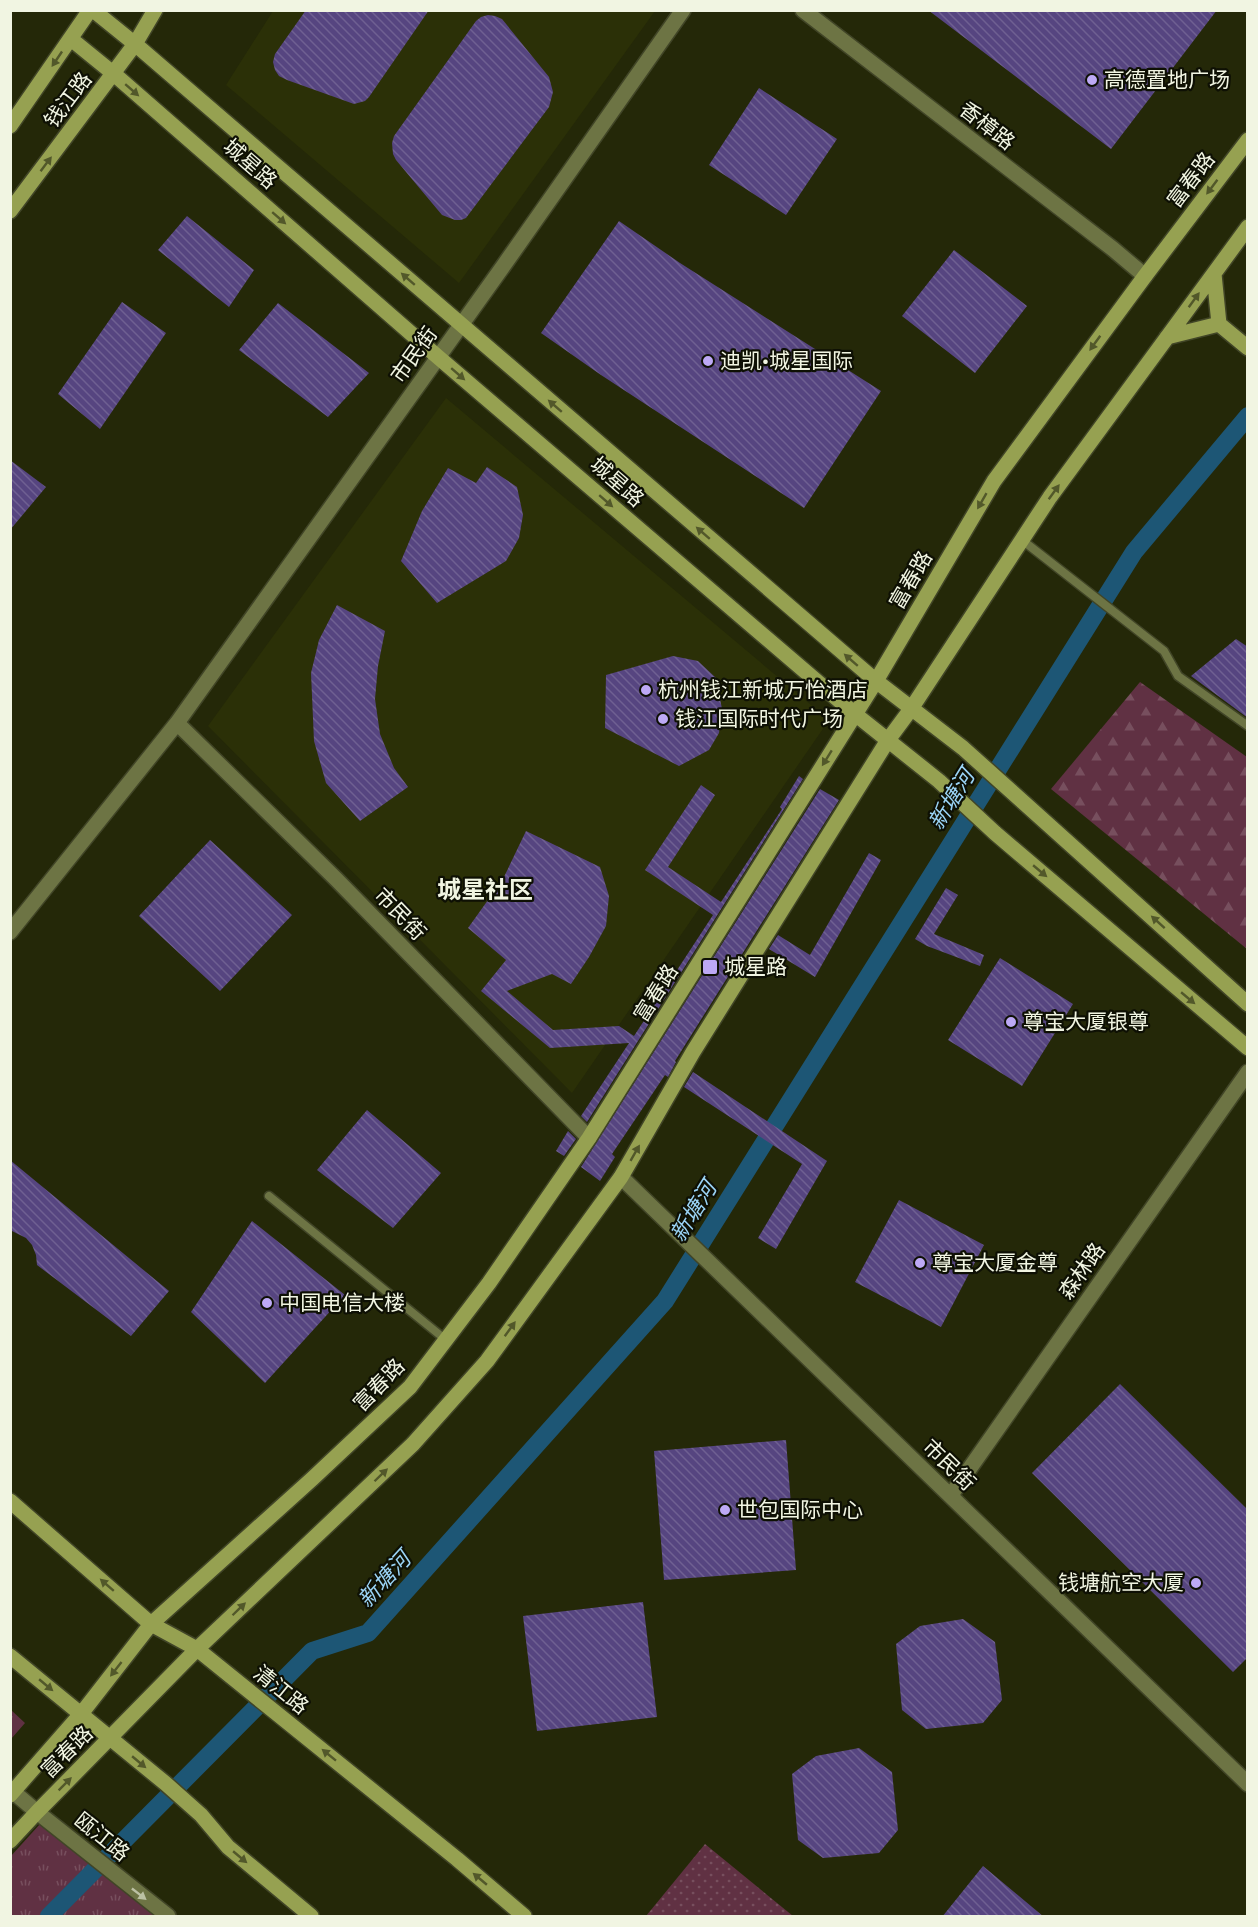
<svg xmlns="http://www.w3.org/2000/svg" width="1258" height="1927" font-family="Rubik,'Noto Sans SC',sans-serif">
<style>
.built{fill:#2b3007}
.grass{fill:url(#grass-dots)}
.forest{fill:url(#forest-firs)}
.park{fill:url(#park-tufts)}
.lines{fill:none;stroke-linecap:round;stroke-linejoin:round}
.canal{stroke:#1d5675;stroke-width:18}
.building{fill:url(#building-back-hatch)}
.lane-casing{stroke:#414527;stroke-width:11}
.street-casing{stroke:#414527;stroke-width:18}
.secondary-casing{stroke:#414527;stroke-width:18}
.lane{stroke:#6d7444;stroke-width:8}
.street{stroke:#6d7444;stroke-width:15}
.secondary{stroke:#96a151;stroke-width:15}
.oneway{fill:#52582a}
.oneway2{fill:#bcc1a3}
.poi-dot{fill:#bda9f5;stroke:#0e1004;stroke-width:2}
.labels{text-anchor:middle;stroke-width:4.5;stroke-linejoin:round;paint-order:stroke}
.poi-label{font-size:21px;fill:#f1f5e2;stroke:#0e1004;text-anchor:start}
.street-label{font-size:21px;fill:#f1f5e2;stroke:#0e1004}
.water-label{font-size:22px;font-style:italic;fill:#9bd4f6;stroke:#0e1004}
.quarter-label{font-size:24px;font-weight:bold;fill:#f1f5e2;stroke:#0e1004}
</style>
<defs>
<pattern id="grass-dots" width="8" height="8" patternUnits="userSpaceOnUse" patternTransform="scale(1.5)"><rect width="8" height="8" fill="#603143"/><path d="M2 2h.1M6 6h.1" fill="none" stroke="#774f5e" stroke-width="1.8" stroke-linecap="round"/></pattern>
<pattern id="forest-firs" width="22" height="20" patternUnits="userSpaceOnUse" patternTransform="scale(1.5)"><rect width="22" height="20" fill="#603143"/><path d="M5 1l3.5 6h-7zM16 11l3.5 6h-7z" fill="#774f5e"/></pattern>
<pattern id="park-tufts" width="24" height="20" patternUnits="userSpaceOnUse" patternTransform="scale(1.5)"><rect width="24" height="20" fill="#603143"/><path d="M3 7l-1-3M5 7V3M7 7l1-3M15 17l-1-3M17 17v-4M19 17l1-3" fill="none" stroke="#774f5e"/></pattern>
<pattern id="building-back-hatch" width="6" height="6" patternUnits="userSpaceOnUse" patternTransform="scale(1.5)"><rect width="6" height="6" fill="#564580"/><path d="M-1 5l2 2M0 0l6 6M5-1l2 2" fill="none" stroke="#6f6092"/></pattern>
</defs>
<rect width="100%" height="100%" fill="#242808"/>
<!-- built -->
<path class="built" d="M273 11H655L459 283 226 85Z
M446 398 829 720 572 1093 208 726Z"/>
<!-- grass -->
<path class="grass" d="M705 1844 793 1916H646Z"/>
<!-- forest -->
<path class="forest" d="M1140 682 1247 757V949L1051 789Z"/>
<!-- park -->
<path class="park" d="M11 1710 25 1723 11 1739Z
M40 1824 156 1916H11V1856Z"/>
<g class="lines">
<!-- canal -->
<path class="canal" d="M49 1916 312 1651 368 1633 665 1301 1134 552 1248 416"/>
</g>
<!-- building -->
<path class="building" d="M306 10H429L369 97 365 101 354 104 287 80 279 76 275 70 273 62 275 54Z
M928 10H1217L1111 149Z
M488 15 495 16 502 19 549 77 553 92 549 107 466 218 461 220H455L442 215 396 160 393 154 392 143 394 136 476 21 481 17Z
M759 88 837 139 786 215 709 165Z
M187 216 254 270 229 307 158 250Z
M619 221 680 263 881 391 804 508 601 375 541 333Z
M954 250 1027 306 975 373 902 316Z
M122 302 166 333 100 429 58 394Z
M278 303 369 373 328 417 239 350Z
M10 460 46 487 10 530Z
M487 467 517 487 523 515 519 538 506 561 437 603 401 561 422 511 448 468 476 483Z
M337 605 385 631 378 666 375 699 380 734 394 768 408 787 360 821 326 783 314 741 311 673 319 640Z
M1236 639 1248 647V718L1191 676Z
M673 656 698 661 716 678 722 709 719 733 709 750 679 766 605 728 606 675Z
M799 776 803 779 587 1122 581 1116 629 1043 550 1048 481 991 506 960 468 928 503 879 526 831 600 867 609 896 606 926 589 957 571 984 552 974 507 991 553 1030 619 1026 634 1036 713 915 645 870 701 785 715 795 668 867 721 902 782 809 780 807Z
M820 789 839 800 675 1061 676 1062 668 1077 665 1075 612 1154 615 1157 600 1181 581 1167Z
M210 840 292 915 220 991 139 916Z
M869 853 881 860 815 977 769 949 778 935 810 955Z
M946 888 958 895 934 934 984 955 980 966 927 946 915 939Z
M1000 958 1073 1004 1022 1086 948 1040Z
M693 1072 827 1161 776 1249 758 1238 802 1164 684 1087Z
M367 1110 441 1173 393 1228 317 1170Z
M568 1131 576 1139 564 1156 556 1151Z
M10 1160 169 1291 131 1336 37 1265 36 1255 32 1245 26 1238 10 1230Z
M899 1200 984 1245 941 1327 855 1282Z
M252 1221 345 1295 265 1383 191 1312Z
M1120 1384 1248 1510V1657L1233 1672 1032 1473Z
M786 1440 796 1570 664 1580 654 1451Z
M643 1602 657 1717 537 1731 523 1616Z
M963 1619 995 1642 1002 1700 983 1723 926 1729 902 1710 896 1644 920 1626Z
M859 1748 892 1772 898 1830 879 1853 823 1858 798 1840 792 1774 816 1756Z
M983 1866 1044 1917H942Z"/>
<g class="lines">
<!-- lane casing -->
<g class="lane-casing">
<path id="lane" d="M1022 540 1164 651 1178 676 1248 726
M269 1196 446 1340"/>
</g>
<!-- street casing -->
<g class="street-casing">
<path id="street" d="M803 10 1113 249 1145 276
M177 723 336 879 589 1138
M10 932 177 723 504 265 683 10
M621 1177 1248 1784
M951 1495 1248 1072
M10 1789 37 1812 168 1916"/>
</g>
<!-- secondary casing -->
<g class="secondary-casing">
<path id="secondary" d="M93 10 135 44 876 681 963 748 1248 1004
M71 39 114 74 438 357 855 714 939 781 995 833 1248 1048
M10 126 90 10
M10 211 135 44 155 10
M1214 274 1219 324 1248 348
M1167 337 1219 324
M10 1501 151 1624 197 1649 457 1859 524 1916
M10 1656 165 1783 201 1815 228 1847 311 1916
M10 1795 81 1714 151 1624 312 1479 410 1387 489 1283 589 1138 876 681 994 481 1145 276 1248 140
M10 1841 37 1812 197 1649 413 1444 487 1361 621 1177 693 1052 888 740 911 709 1050 497 1248 227"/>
</g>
<!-- lane -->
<use href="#lane" class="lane"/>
<!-- street -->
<use href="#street" class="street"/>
<!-- secondary -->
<use href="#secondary" class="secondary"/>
</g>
<!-- one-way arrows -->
<defs><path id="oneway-solid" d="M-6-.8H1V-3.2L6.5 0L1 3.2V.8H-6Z" transform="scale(1.5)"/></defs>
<g class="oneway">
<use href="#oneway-solid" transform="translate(57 59) rotate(124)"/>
<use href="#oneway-solid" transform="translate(132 90) rotate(41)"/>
<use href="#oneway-solid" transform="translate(46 164) rotate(-53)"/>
<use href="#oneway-solid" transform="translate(1212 187) rotate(127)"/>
<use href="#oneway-solid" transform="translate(279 218) rotate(41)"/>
<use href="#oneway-solid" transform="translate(408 279) rotate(-139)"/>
<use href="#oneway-solid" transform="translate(1194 300) rotate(-54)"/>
<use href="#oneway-solid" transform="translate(1095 343) rotate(126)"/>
<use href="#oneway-solid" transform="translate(458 374) rotate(41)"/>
<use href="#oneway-solid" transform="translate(555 406) rotate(-139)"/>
<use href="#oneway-solid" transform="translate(1054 492) rotate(-54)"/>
<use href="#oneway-solid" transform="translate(606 501) rotate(41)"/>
<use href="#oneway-solid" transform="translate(982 501) rotate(120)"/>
<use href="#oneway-solid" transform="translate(703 533) rotate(-139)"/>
<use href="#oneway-solid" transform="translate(851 660) rotate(-139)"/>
<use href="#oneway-solid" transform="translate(827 758) rotate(122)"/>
<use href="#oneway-solid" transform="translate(1040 871) rotate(40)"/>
<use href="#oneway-solid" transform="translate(1158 922) rotate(-138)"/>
<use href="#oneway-solid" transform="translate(1188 998) rotate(40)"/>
<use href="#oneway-solid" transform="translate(635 1153) rotate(-60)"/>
<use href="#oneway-solid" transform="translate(510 1329) rotate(-54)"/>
<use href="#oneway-solid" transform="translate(381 1475) rotate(-44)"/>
<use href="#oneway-solid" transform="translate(107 1585) rotate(-139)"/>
<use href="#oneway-solid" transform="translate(239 1609) rotate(-44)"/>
<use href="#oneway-solid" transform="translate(116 1669) rotate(128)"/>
<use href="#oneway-solid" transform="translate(46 1685) rotate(40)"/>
<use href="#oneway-solid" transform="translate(329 1755) rotate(-141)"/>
<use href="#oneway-solid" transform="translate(139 1762) rotate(40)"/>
<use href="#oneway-solid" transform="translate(65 1784) rotate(-45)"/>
<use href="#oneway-solid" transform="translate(240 1857) rotate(40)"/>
<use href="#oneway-solid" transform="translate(480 1879) rotate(-140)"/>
</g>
<use class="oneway2" href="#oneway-solid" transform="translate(139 1894) rotate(38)"/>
<!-- markers -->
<g class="poi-dot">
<circle cx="1092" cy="80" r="6"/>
<circle cx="708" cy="361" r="6"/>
<circle cx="646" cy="690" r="6"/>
<circle cx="663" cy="719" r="6"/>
<rect x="702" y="959" width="16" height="16" rx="3"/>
<circle cx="1011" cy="1022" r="6"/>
<circle cx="920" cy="1263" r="6"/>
<circle cx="267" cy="1303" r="6"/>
<circle cx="725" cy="1510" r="6"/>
<circle cx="1196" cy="1583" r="6"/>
</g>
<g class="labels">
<!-- poi labels -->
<g class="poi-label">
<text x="1104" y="87">高德置地广场</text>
<text x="720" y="368">迪凯·城星国际</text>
<text x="658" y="697">杭州钱江新城万怡酒店</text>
<text x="675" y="726">钱江国际时代广场</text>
<text x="724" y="974">城星路</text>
<text x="1023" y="1029">尊宝大厦银尊</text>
<text x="932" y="1270">尊宝大厦金尊</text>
<text x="279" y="1310">中国电信大楼</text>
<text x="737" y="1517">世包国际中心</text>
<text x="1184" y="1590" text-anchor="end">钱塘航空大厦</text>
</g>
<!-- street labels -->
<g class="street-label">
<text transform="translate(68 100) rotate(-53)" y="7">钱江路</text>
<text transform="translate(987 126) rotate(38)" y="7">香樟路</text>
<text transform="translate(250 164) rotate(41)" y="7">城星路</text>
<text transform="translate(1191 180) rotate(-53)" y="7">富春路</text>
<text transform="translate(414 355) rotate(-54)" y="7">市民街</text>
<text transform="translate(617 482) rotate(41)" y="7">城星路</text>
<text transform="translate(911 580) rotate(-60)" y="7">富春路</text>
<text transform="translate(400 914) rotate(46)" y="7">市民街</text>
<text transform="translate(656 993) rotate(-58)" y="7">富春路</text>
<text transform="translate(1082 1271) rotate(-55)" y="7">森林路</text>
<text transform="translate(379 1385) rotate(-46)" y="7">富春路</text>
<text transform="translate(949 1465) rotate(44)" y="7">市民街</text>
<text transform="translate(281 1690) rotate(39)" y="7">清江路</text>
<text transform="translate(67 1752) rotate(-45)" y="7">富春路</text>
<text transform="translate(102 1837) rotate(39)" y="7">瓯江路</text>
</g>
<!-- water labels -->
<g class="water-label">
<text transform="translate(951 799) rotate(-58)" y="8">新塘河</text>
<text transform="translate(693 1211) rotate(-58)" y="8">新塘河</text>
<text transform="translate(384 1579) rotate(-48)" y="8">新塘河</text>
</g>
<!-- quarter labels -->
<g class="quarter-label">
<text x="485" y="898">城星社区</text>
</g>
</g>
<!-- border -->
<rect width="1258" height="1927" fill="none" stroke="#f1f5e2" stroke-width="24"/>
</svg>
